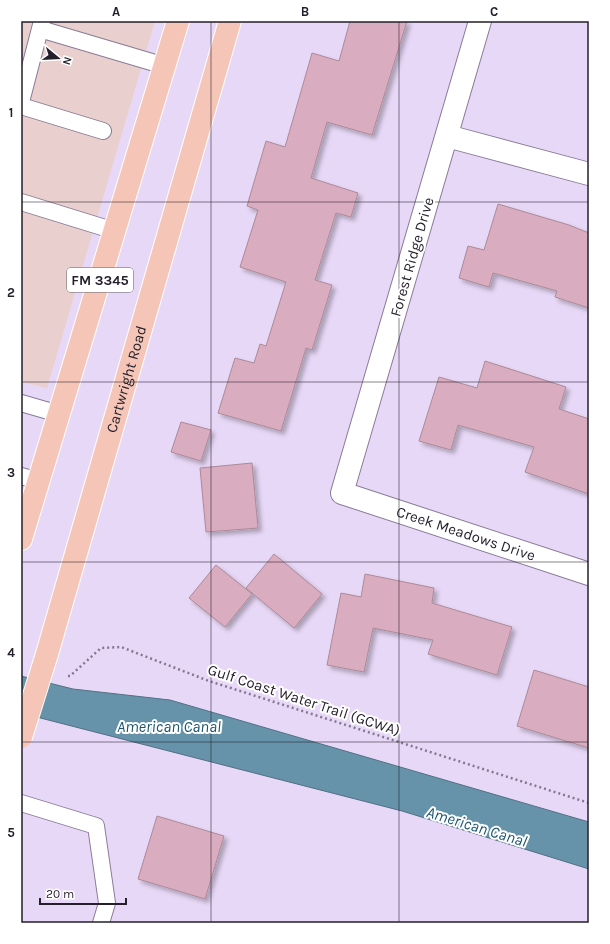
<svg xmlns="http://www.w3.org/2000/svg" width="610" height="944" font-family="Karla,sans-serif">
<style>
.commercial{fill:#e9cfcd}
.water{fill:#6693aa;stroke:#527084}
.building{fill:#daacc0;stroke:#ab8a98;filter:url(#shadow)}
.lines{fill:none;stroke-linecap:round;stroke-linejoin:round}
.service-casing{stroke:#897b97;stroke-width:18}
.minor-casing{stroke:#897b97;stroke-width:24}
.primary-casing{stroke:#fff;stroke-width:24}
.path{stroke:#83788d;stroke-width:2.5;stroke-dasharray:2 3;stroke-linecap:butt}
.service{stroke:#fff;stroke-width:16}
.minor{stroke:#fff;stroke-width:22}
.primary{stroke:#f5c6b7;stroke-width:22}
.primary-bridge-casing{stroke:#fff;stroke-width:24;stroke-linecap:butt}
.primary-bridge{stroke:#f5c6b7;stroke-width:22}
.grid{fill:none;stroke:#241f2a;stroke-width:1;stroke-opacity:0.55}
.labels{text-anchor:middle;stroke-width:4;stroke-linejoin:round;paint-order:stroke}
.shield{fill:#fff;stroke:#66626a;stroke-width:1}
.shield-label{font-size:14px;font-weight:bold;fill:#241f2a}
.street-label{font-size:15px;fill:#241f2a;stroke:#fff}
.water-label{font-size:16px;font-style:italic;fill:#1c556f;stroke:#fff}
.neatline{fill:none;stroke:#241f2a;stroke-width:1.5}
.grid-label{font-size:13px;text-anchor:middle;font-weight:bold;fill:#241f2a}
</style>
<defs>
<filter id="shadow"><feDropShadow dx="3.5" dy="3.5" stdDeviation="2" flood-color="#0004"/></filter>
</defs>
<rect width="100%" height="100%" fill="#e8d8f7"/>
<!-- commercial -->
<path class="commercial" d="M21 21H155L47 388 21 382Z"/>
<!-- water -->
<path class="water" d="M21 676 73 689 170 700 589 822V869L402 811 21 713Z"/>
<!-- building -->
<path class="building" d="M350 21H407L372 135 327 122 311 178 358 193 351 217 336 213 315 280 332 285 312 350 306 348 281 431 218 413 235 358 254 363 260 344 266 346 286 282 240 267 258 210 247 206 266 141 285 147 312 53 339 61Z
M498 204 569 225 589 233V308L555 297 557 291 493 273 489 287 459 278 468 246 484 250Z
M485 361 566 387 559 409 589 419V494L525 472 534 447 458 425 451 450 419 441 439 377 477 388Z
M181 422 211 430 201 461 171 452Z
M252 463 258 528 206 532 200 468Z
M274 554 322 594 294 628 246 588Z
M216 565 252 594 225 627 189 598Z
M365 574 434 588 432 603 512 627 497 675 428 654 433 640 373 628 364 672 327 665 341 593 361 597Z
M534 670 589 687V748L517 726Z
M157 816 224 836 205 899 138 879Z"/>
<g class="lines">
<!-- service casing -->
<g class="service-casing">
<path id="service" d="M40 29 165 66
M21 102 42 21
M21 106 103 131
M21 202 115 231
M21 403 59 414
M21 476 39 481
M21 803 96 826 107 903 101 923"/>
</g>
<!-- minor casing -->
<g class="minor-casing">
<g id="minor">
<path id="s1" d="M480 21 342 493 589 574"/>
<path d="M447 136 589 174"/>
</g>
</g>
<!-- primary casing -->
<g class="primary-casing">
<g id="primary">
<path d="M21 539 178 21"/>
<path id="s2" d="M47 654 230 21"/>
</g>
</g>
<!-- path -->
<path class="path" d="M68 676H70L101 648 121 647 209 681 589 803"/>
<!-- service -->
<use href="#service" class="service"/>
<!-- minor -->
<use href="#minor" class="minor"/>
<!-- primary -->
<use href="#primary" class="primary"/>
<!-- primary-bridge casing -->
<g class="primary-bridge-casing">
<path id="primary-bridge" d="M21 737 47 654"/>
</g>
<!-- primary-bridge -->
<use href="#primary-bridge" class="primary-bridge"/>
</g>
<!-- grid -->
<path class="grid" d="M211 21V923M399 21V923M21 202H589M21 382H589M21 562H589M21 742H589"/>
<g class="labels">
<!-- shield labels -->
<rect class="shield" x="67" y="268" width="66" height="24" rx="3"/>
<g class="shield-label">
<text x="100" y="285">FM 3345</text>
</g>
<!-- street labels -->
<g class="street-label">
<text transform="translate(412 257) rotate(-74)" y="5">Forest Ridge Drive</text>
<text dy="5" stroke="none"><textPath href="#s2" startOffset="286">Cartwright Road</textPath></text>
<text dy="5" stroke="none"><textPath href="#s1" startOffset="622">Creek Meadows Drive</textPath></text>
<text transform="translate(304 700) rotate(18)" y="5">Gulf Coast Water Trail (GCWA)</text>
</g>
<!-- water labels -->
<g class="water-label">
<text x="169" y="732">American Canal</text>
<text transform="translate(477 826) rotate(17)" y="6">American Canal</text>
</g>
</g>
<!-- border -->
<rect width="610" height="944" fill="none" stroke="#ffffff" stroke-width="44"/>
<!-- north arrow -->
<g transform="translate(58 58) rotate(108)" stroke="#ffffff" stroke-width="3" paint-order="stroke">
<path d="M0-3L7 15L0 10L-7 15Z" fill="#241f2a"/>
<text y="-6" font-size="11" font-weight="bold" text-anchor="middle" fill="#241f2a">N</text>
</g>
<!-- scale -->
<path d="M40 898v6h86v-6" fill="none" stroke="#241f2a" stroke-width="2"/>
<text x="46" y="898" font-size="12" fill="#241f2a" stroke="#ffffff" stroke-width="3" paint-order="stroke">20 m</text>
<rect x="22" y="22" width="566" height="900" class="neatline"/>
<g class="grid-label">
<text x="116" y="16">A</text>
<text x="305" y="16">B</text>
<text x="494" y="16">C</text>
<text x="11" y="117">1</text>
<text x="11" y="297">2</text>
<text x="11" y="477">3</text>
<text x="11" y="657">4</text>
<text x="11" y="837">5</text>
</g>
</svg>
